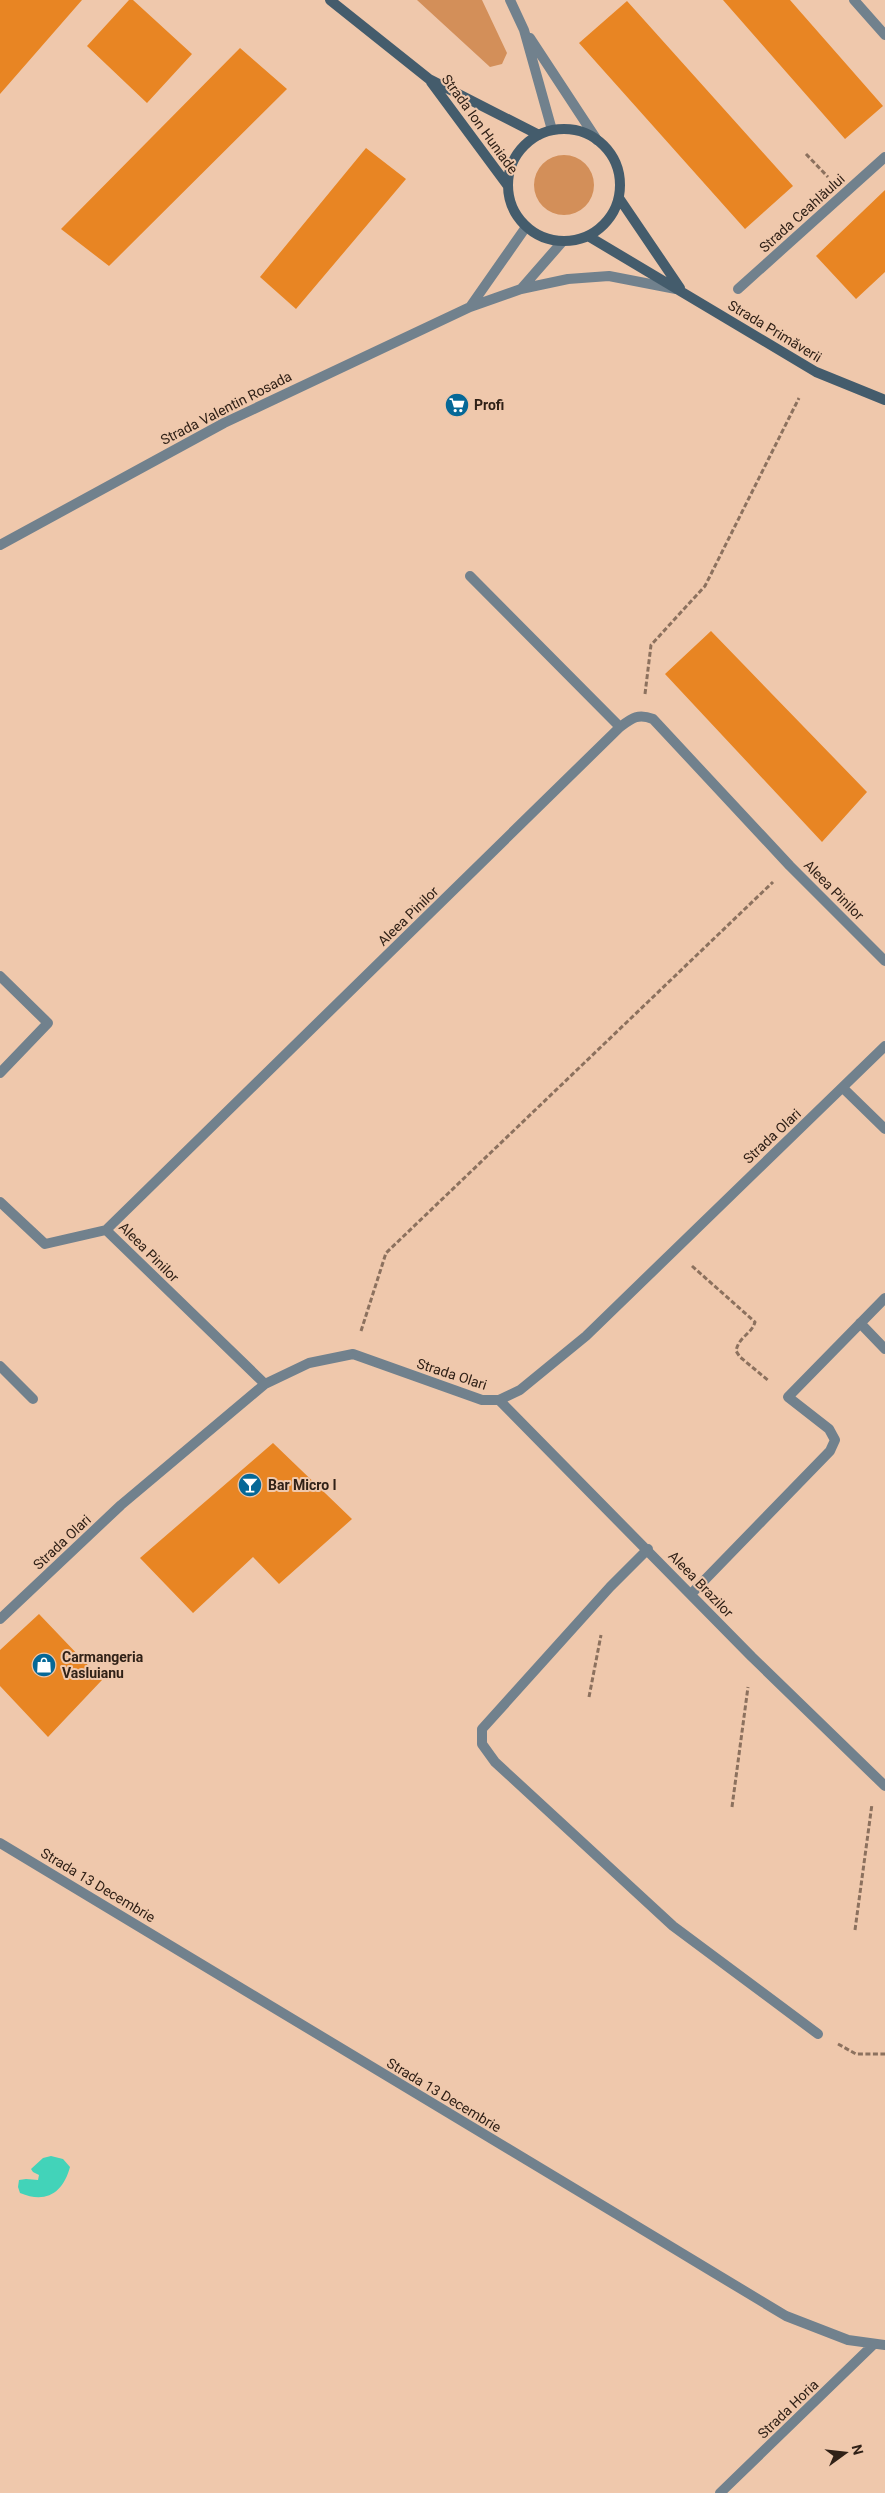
<svg xmlns="http://www.w3.org/2000/svg" width="885" height="2493" font-family="Roboto,sans-serif">
<style>
.green{fill:#d38f59}
.water{fill:#42d3b9}
.building{fill:#e88523}
.lines{fill:none;stroke-linecap:round;stroke-linejoin:round}
.path{stroke:#8c715e;stroke-width:3;stroke-dasharray:5 2.5;stroke-linecap:butt}
.street{stroke:#71818d;stroke-width:10}
.secondary{stroke:#445c6c;stroke-width:10}
.labels{text-anchor:middle;stroke-width:4;stroke-linejoin:round;paint-order:stroke}
.street-label{font-size:14px;fill:#302117;stroke:#efc8ac}
.poi-label{font-size:14px;font-weight:bold;fill:#302117;stroke:#efc8ac;text-anchor:start}
</style>
<rect width="100%" height="100%" fill="#efc8ac"/>
<!-- green -->
<path class="green" d="M417 0H482L507 53 502 64 490 67Z
M534 185a30 30 0 1 1 60 0a30 30 0 1 1-60 0Z"/>
<!-- water -->
<path class="water" d="M51 2156 63 2159 70 2167C63 2193 46 2204 20 2193L18 2187 19 2180 26 2179 38 2180 39 2175 33 2172 31 2169 43 2158Z"/>
<!-- building -->
<path class="building" d="M0 0H82L0 94Z
M129 0H133L192 54 147 103 87 46Z
M723 0H790L883 106 845 139Z
M627 1 793 186 745 229 579 43Z
M240 48 287 89 109 266 61 229Z
M366 148 406 179 296 309 260 277Z
M885 190V272L856 299 816 256Z
M711 631 867 792 822 842 665 674Z
M273 1443 352 1519 279 1584 253 1557 193 1613 140 1558Z
M39 1614 102 1680 48 1737 0 1686V1650Z"/>
<g class="lines">
<!-- path -->
<path class="path" d="M806 154 828 177
M645 694 651 645 705 586 799 398
M692 1266 755 1322C751 1335 739 1336 736 1351L740 1357 769 1381
M361 1331 386 1253 773 882
M589 1697 601 1635
M732 1807 748 1687
M855 1930 872 1804
M838 2044 856 2054H885"/>
<!-- street -->
<path class="street" d="M510 0 524 30 552 130
M854 0 885 35
M530 38 597 140
M521 289 563 241
M738 289 885 157
M470 307 526 227
M0 545 224 423 470 307 521 289 568 279 609 276 676 289
M470 576 620 727
M0 976 48 1023 0 1073
M843 1088 885 1129
M0 1202 45 1244 106 1230
M106 1230 620 727C632 718 638 713 653 719L790 866 885 961
M106 1230 265 1384
M860 1323 885 1349
M0 1366 33 1399
M499 1400 752 1657 885 1786
M648 1549 610 1587 482 1729V1744L495 1762 673 1926 818 2034
M692 1593 830 1451 835 1440 829 1429 788 1397 885 1298
M0 1619 121 1505 265 1384 309 1363 353 1354 482 1400H499L520 1390 586 1336 885 1046
M0 1843 786 2316 848 2340 885 2345
M720 2493 874 2344"/>
<!-- secondary -->
<path class="secondary" d="M330 0 429 79 539 135
M431 82 508 186
M508 185a56 56 0 1 1 112 0a56 56 0 1 1-112 0Z
M619 198 680 288
M588 236 816 372 885 400"/>
</g>
<!-- icons -->
<defs>
<g id="supermarket-disc" transform="scale(1.25)"><circle r="9.5" fill="#056897" stroke="#efc8ac"/><path d="M-6-5.5h2.5l.6 2H6L4.5 2H-2.5L-4.4-4H-6ZM-1.5 3.2a1.3 1.3 0 1 0 .1 0ZM3 3.2a1.3 1.3 0 1 0 .1 0Z" fill="#fff"/></g>
<g id="bar-disc" transform="scale(1.25)"><circle r="9.5" fill="#056897" stroke="#efc8ac"/><path d="M-6-5H6L.8 .8V4.5H3.5V6h-7V4.5H-.8V.8Z" fill="#fff"/></g>
<g id="shop-disc" transform="scale(1.25)"><circle r="9.5" fill="#056897" stroke="#efc8ac"/><path d="M-5-2.5h2.3a2.7 3.5 0 0 1 5.4 0H5L5.5 6h-11ZM-1.5-2.5h3a1.5 2.3 0 0 0-3 0Z" fill="#fff"/></g>
</defs>
<g fill-rule="evenodd">
<use href="#supermarket-disc" x="457" y="405"/>
<use href="#bar-disc" x="250" y="1485"/>
<use href="#shop-disc" x="44" y="1665"/>
</g>
<g class="labels">
<!-- street labels -->
<g class="street-label">
<text transform="translate(480 124) rotate(54)" y="5">Strada Ion Huniade</text>
<text transform="translate(802 213) rotate(-42)" y="5">Strada Ceahlăului</text>
<text transform="translate(775 331) rotate(31)" y="5">Strada Primăverii</text>
<text transform="translate(226 408) rotate(-27)" y="5">Strada Valentin Rosada</text>
<text transform="translate(834 890) rotate(45)" y="5">Aleea Pinilor</text>
<text transform="translate(408 916) rotate(-44)" y="5">Aleea Pinilor</text>
<text transform="translate(772 1136) rotate(-43)" y="5">Strada Olari</text>
<text transform="translate(149 1252) rotate(45)" y="5">Aleea Pinilor</text>
<text transform="translate(452 1374) rotate(18)" y="5">Strada Olari</text>
<text transform="translate(62 1542) rotate(-43)" y="5">Strada Olari</text>
<text transform="translate(701 1584) rotate(46)" y="5">Aleea Brazilor</text>
<text transform="translate(98 1885) rotate(31)" y="5">Strada 13 Decembrie</text>
<text transform="translate(444 2095) rotate(31)" y="5">Strada 13 Decembrie</text>
<text transform="translate(788 2409) rotate(-44)" y="5">Strada Horia</text>
</g>
<!-- poi labels -->
<g class="poi-label">
<text x="474" y="410">Profi</text>
<text x="268" y="1490">Bar Micro I</text>
<text x="62" y="1662">Carmangeria<tspan x="62" dy="16">Vasluianu</tspan></text>
</g>
</g>
<!-- north arrow -->
<g transform="translate(845 2453) rotate(75)" stroke="#efc8ac" stroke-width="4" paint-order="stroke">
<path d="M0-4L9 19L0 12L-9 19Z" fill="#302117"/>
<text y="-8" font-size="14" font-weight="bold" text-anchor="middle" fill="#302117">N</text>
</g>
</svg>
